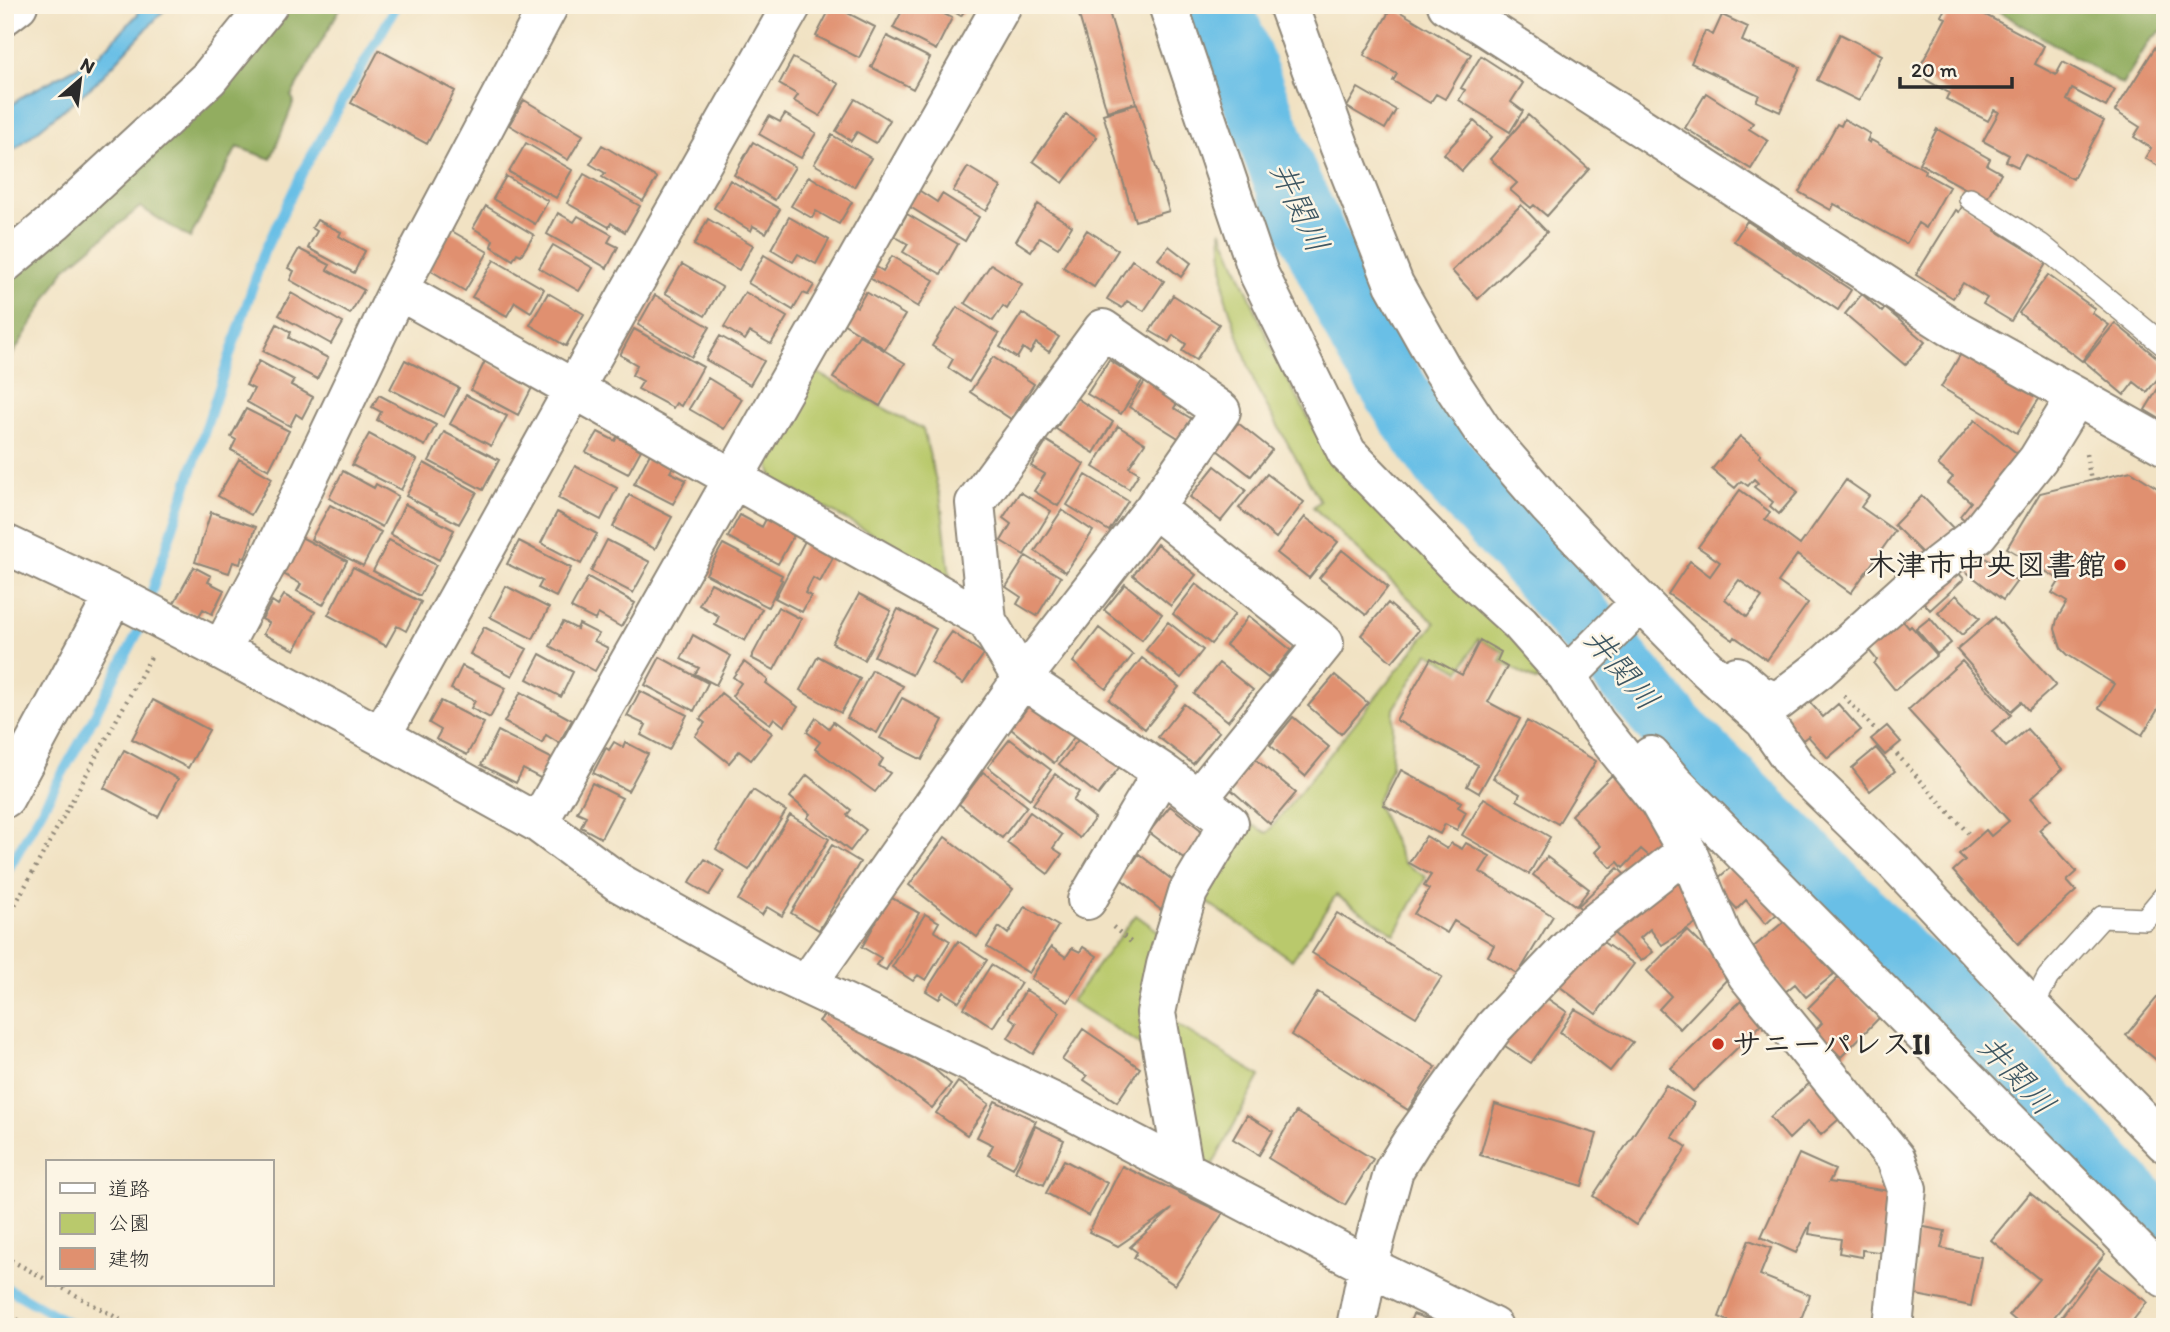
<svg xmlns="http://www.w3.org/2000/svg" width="2170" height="1332" font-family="Itim,'Klee One',sans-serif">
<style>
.green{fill:#b9c96c;stroke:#727a4c;stroke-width:2}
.forest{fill:#92ad60;stroke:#5e6c46;stroke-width:2}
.water{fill:#69bfe6;stroke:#4a7588;stroke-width:2}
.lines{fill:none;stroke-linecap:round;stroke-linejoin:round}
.stream{stroke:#69bfe6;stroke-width:10}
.river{stroke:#69bfe6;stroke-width:66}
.building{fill:#e0906f;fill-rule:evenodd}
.service-casing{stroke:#8e8677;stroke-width:24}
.minor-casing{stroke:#8e8677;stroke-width:42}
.tertiary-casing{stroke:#8e8677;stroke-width:42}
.path{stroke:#8e8677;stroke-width:4.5;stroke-dasharray:2 5;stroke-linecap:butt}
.service{stroke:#fff;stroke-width:21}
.minor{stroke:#fff;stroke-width:38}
.tertiary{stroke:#fff;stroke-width:38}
.poi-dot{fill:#c8321e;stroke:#fcf5e5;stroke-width:2.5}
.labels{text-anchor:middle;stroke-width:5;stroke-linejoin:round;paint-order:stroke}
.poi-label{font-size:30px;font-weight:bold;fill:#2b2b2b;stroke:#fcf5e5;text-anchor:end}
.water-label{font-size:32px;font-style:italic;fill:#3e5763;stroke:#fcf5e5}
</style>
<rect width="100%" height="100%" fill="#fcf5e5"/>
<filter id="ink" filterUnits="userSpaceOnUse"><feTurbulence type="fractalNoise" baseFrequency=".0143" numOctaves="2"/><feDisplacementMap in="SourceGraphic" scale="14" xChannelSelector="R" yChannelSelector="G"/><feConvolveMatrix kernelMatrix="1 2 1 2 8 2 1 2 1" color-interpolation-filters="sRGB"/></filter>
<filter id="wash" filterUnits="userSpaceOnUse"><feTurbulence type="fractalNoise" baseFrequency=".00686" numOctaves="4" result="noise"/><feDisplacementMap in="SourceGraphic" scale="28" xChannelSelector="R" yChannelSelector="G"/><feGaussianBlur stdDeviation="1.57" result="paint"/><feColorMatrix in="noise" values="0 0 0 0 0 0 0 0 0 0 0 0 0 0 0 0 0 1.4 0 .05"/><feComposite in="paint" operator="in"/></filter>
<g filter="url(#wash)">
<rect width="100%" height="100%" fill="#f1e2c3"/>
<!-- green -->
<path class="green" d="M1221 229 1276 358 1320 439 1551 673 1536 681 1500 661 1504 652 1478 639 1460 671 1428 653 1394 709 1391 768 1376 803 1403 862 1426 877 1395 934 1336 895 1292 960 1195 894 1241 819 1267 833 1435 623 1313 507 1320 501 1255 385 1225 296Z
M810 369 923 429 941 501 950 577 773 479 765 450Z
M1136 915 1165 936 1152 1052 1071 1001Z
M1168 1019 1260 1076 1212 1166 1191 1156Z"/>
<!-- forest -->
<path class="forest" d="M291 5H342L291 96 294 101 271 159 237 147 190 238 140 207 65 269 5 367V281L84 217 237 74Z
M1992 5H2165V28L2150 40 2122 85 1992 7Z"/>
<!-- water -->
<path class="water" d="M139 5H169L96 83 15 149 5 138V110L23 96 99 55 138 14Z"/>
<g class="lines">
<!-- stream -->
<path class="stream" d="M148 603 264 252 303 171 397 5
M5 875 89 726 139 630 143 618
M5 1287 76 1327"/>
<!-- river -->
<path class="river" d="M1219 5 1285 177 1362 337 1412 417 1454 476 1529 558 1674 730 1814 868 1905 963 1928 979 2165 1235"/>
</g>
<g id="blocks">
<!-- building -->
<path class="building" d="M832 5 875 27 859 58 816 36Z
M905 5H927L952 18 936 50 893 28Z
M942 5H968L961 16Z
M1076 5H1107L1136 103 1107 111Z
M1947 5H1978L1976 10 2044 46 2035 64 2056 75 2063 62 2115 90 2106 107 2072 89 2067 100 2104 121 2073 179 2025 154 2018 167 2006 161 2009 155 1983 141 1999 112 1994 110 1988 121 1946 99 1949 93 1916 74 1946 18 1941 16Z
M1392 7 1471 54 1445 99 1436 94 1430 103 1393 81 1397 74 1364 55Z
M1722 15 1748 27 1742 41 1800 67 1780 112 1756 101 1759 95 1691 63 1705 31 1713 35Z
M1840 34 1882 55 1859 101 1817 80Z
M887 36 930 58 913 89 871 67Z
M2156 46 2165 51V72L2162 76 2165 77V156L2158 166 2145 158 2151 148 2134 137 2140 127 2115 111Z
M379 50 455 91 427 144 351 103Z
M1481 56 1523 83 1511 102 1523 111 1510 132 1459 100 1465 90 1461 88Z
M793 58 839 84 820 116 794 101 798 95 779 84Z
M1358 88 1396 110 1385 129 1347 107Z
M1706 93 1753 123 1749 129 1768 141 1751 169 1685 128Z
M855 99 890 120 876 143 857 132 851 141 836 131Z
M524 100 583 135 568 160 509 125Z
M1137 104 1169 211 1135 221 1103 114Z
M785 114 816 133 801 158 759 134 769 116 780 122Z
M1066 115 1097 137 1063 183 1033 161Z
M1528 115 1589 169 1547 216 1534 205 1531 208 1510 190 1517 183 1490 159Z
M1844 119 1870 134 1867 141 1870 143 1871 140 1925 170 1924 173 1949 187 1926 228 1918 223 1906 244 1834 204 1831 210 1799 192 1837 124 1841 126Z
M1474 121 1492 137 1462 171 1444 154Z
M1937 129 1990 159 1987 165 2001 173 1986 200 1919 163Z
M832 135 871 158 854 187 814 164Z
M753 142 795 167 775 200 734 175Z
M526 143 572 170 556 198 509 172Z
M602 145 657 178 643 201 602 177 605 173 590 164Z
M968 167 1001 187 986 211 953 191Z
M584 174 640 206 625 232 611 223 609 227 567 203Z
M506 176 548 201 535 224 493 199Z
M809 176 852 202 839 224 816 211 812 218 791 206Z
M730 180 780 209 766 233 753 226 751 231 714 208Z
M917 189 937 202 942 194 979 217 965 241 907 205Z
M1038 204 1072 226 1058 248 1040 237 1031 251 1016 241Z
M1521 205 1547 232 1478 299 1452 271Z
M1963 205 1998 226 1995 230 2047 262 2011 321 1983 304 1987 298 1963 283 1953 298 1916 275 1956 210 1959 212Z
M486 206 534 235 521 255 517 253 513 260 491 246 493 240 473 228Z
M558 213 574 222 578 216 612 235 608 242 618 247 607 268 547 234Z
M907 214 958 244 941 274 903 252 908 244 894 236Z
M789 217 829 240 816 264 798 254 793 262 771 249Z
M708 219 753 245 739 270 694 245Z
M317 220 341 232 339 236 365 251 354 273 308 248 317 231 312 228Z
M1747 221 1851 290 1838 310 1734 241Z
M450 230 488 252 465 291 428 269Z
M1087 230 1118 250 1094 287 1063 267Z
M553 245 593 268 579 291 539 268Z
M1169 246 1191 263 1181 277 1158 259Z
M299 249 330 265 327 270 364 290 350 314 290 280 294 271 288 268Z
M764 255 814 285 808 295 803 293 793 310 748 283Z
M892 256 934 280 918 307 866 276 873 265 883 271Z
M494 260 544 289 531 312 515 302 507 316 472 297Z
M1132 260 1164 281 1144 311 1127 301 1122 308 1107 299Z
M682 264 722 287 705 316 665 293Z
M991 264 1022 284 1007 309 1003 306 993 321 965 303Z
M2048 275 2095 309 2092 313 2109 325 2082 361 2019 313Z
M745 292 787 317 771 344 750 332 745 340 724 327Z
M866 292 905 315 885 349 841 322 852 304 857 307Z
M291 293 343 323 331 344 279 315Z
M548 293 584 314 566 346 530 325Z
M1862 294 1882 312 1885 308 1925 342 1905 365 1845 314Z
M655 295 710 327 692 357 638 325Z
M1173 295 1219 324 1196 360 1182 351 1186 344 1173 335 1169 342 1150 331Z
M957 307 999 334 969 382 948 368 953 359 932 346Z
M1022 313 1059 337 1049 352 1036 343 1030 353 1023 348 1017 358 1000 347Z
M2115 323 2165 364V370L2147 392 2134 382 2124 395 2084 361Z
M277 324 291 332 289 338 328 358 317 379 263 351Z
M634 329 703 367 681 406 676 403 673 408 638 389 643 381 632 375 637 365 620 355Z
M859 335 905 363 880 406 833 378Z
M720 336 764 361 750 385 706 360Z
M1962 352 2039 399 2017 433 1941 387Z
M993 357 1034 384 1011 419 970 392Z
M405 360 459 388 444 417 390 389Z
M1109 360 1142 381 1121 414 1087 394Z
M259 361 294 380 291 385 313 397 302 418 296 414 290 426 247 402 254 389 246 385Z
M485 361 533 386 518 415 471 390Z
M1149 375 1182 396 1174 408 1192 419 1180 439 1129 407Z
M2165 377V422L2145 410Z
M708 378 742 399 724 429 689 409Z
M379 395 436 425 425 446 377 420 381 412 372 407Z
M466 395 507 416 491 446 450 424Z
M1075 397 1113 422 1094 453 1056 429Z
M246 409 289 431 269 470 231 450 236 440 231 437Z
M1975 420 2024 459 1973 527 1960 516 1971 502 1948 483 1953 477 1938 465Z
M1238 423 1272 450 1251 476 1217 450Z
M1118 426 1145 443 1129 467 1139 473 1129 489 1093 467Z
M444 432 499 460 483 490 429 461Z
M598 432 615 441 617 437 641 450 628 474 586 452Z
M369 434 417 460 401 490 352 465Z
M1740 436 1761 454 1759 457 1798 492 1779 514 1770 506 1773 502 1754 487 1758 483 1754 479 1748 486 1741 481 1735 488 1712 469Z
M1047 441 1084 464 1058 506 1034 491 1045 474 1031 466Z
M651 452 674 465 670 472 686 480 673 504 634 484Z
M239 459 272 478 251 515 218 496Z
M424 463 477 492 459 524 406 496Z
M575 466 617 488 601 520 558 498Z
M1215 466 1246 490 1221 521 1190 497Z
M343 471 374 488 376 484 398 496 382 527 329 498Z
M2131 471 2165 493V698L2142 735 2099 708 2114 684 2068 655 2061 648 2055 629 2057 619 2067 602 2052 593 2060 580 2007 548 2040 493Z
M1267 474 1304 502 1276 538 1239 508Z
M1086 475 1128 501 1109 531 1067 505Z
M1846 480 1869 496 1861 507 1895 531 1851 593 1797 555 1778 582 1808 603 1767 660 1735 637 1733 640 1668 594 1690 561 1710 576 1720 562 1698 547 1740 490 1770 512 1765 519 1800 545ZM1739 580 1762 597 1747 617 1725 599Z
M1020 492 1051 511 1024 555 1001 541 1011 524 1003 518Z
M629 495 672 517 655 549 613 527Z
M1922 496 1956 531 1928 559 1894 525Z
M405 504 454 530 439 560 390 534Z
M330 505 381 532 363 566 311 539Z
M1062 510 1093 531 1066 572 1035 551Z
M211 512 256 527 245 558 242 557 240 564 233 562 229 573 195 562Z
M557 512 597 534 581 564 541 543Z
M740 515 762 527 767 517 795 533 778 564 728 537Z
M1305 517 1338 542 1309 578 1277 553Z
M299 536 347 561 323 605 297 591 301 584 280 572Z
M806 539 835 554 820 582 813 578 805 593 811 596 802 612 775 598Z
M389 540 436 565 420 596 373 571Z
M607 540 650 562 633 593 591 571Z
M519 541 571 568 556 597 538 588 542 581 507 564Z
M723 544 782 575 780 579 782 580 768 607 706 574Z
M1157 544 1196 575 1171 606 1133 575Z
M1342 550 1388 587 1366 615 1319 578Z
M1977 552 2017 581 2003 600 1964 570Z
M1026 556 1061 577 1037 616 1017 604 1021 597 1006 587Z
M194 567 211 576 208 582 224 590 212 614 203 609 199 616 174 603Z
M353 567 421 602 406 631 397 626 386 646 328 615Z
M1954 568 1964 579 1930 610 1921 599Z
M588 577 635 603 621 627 598 614 595 620 571 608Z
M711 583 762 609 745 641 715 625 719 616 699 605Z
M1125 584 1162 614 1142 640 1104 610Z
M1196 584 1235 614 1211 644 1173 614Z
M506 586 549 608 533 639 490 617Z
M859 594 891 611 864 660 832 643Z
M284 595 315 612 295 650 263 634 269 623 262 619 272 601 278 605Z
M1956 595 1980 618 1962 635 1938 613Z
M1388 603 1419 630 1392 662 1361 635Z
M778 607 801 619 774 670 751 658Z
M898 609 936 629 912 675 874 656Z
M1897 614 1909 628 1911 626 1937 655 1895 690 1874 664 1877 660 1863 643Z
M1249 616 1291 650 1268 678 1226 645Z
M1995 617 2056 685 2028 710 2021 702 2011 711 1957 650Z
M1930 618 1951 643 1937 654 1916 629Z
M563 622 577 629 579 624 599 634 594 641 608 648 595 671 550 646Z
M1168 622 1203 650 1181 678 1146 650Z
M484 627 527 649 512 676 470 654Z
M1099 628 1133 655 1106 689 1073 662Z
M952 632 984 654 963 684 931 662Z
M693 635 731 656 716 685 695 674 699 668 681 659Z
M1480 640 1501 652 1497 661 1507 667 1488 702 1520 719 1479 793 1467 786 1478 765 1396 720 1431 658 1462 675Z
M540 654 573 672 561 697 527 679Z
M818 656 860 679 841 713 800 690Z
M660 657 708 683 694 711 645 685Z
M1142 658 1179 687 1145 729 1109 700Z
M1962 661 2011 715 1992 731 2006 747 2027 729 2063 769 2031 798 2050 820 2039 830 2077 872 2067 881 2076 891 2018 944 1953 871 1965 860 1959 854 1986 830 1991 836 2009 821 1908 710Z
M744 662 768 680 766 683 798 707 784 726 774 718 770 724 732 696 741 683 733 677Z
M1219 663 1253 690 1228 721 1194 694Z
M462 666 506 688 490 718 471 708 475 701 451 689Z
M872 670 903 686 877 733 847 718Z
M1335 675 1368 703 1341 734 1308 706Z
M640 691 687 715 669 750 641 735 646 725 627 716Z
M521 692 572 720 559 743 546 735 542 743 504 722Z
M721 693 772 733 751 760 739 751 729 763 695 736 705 723 700 719Z
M902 698 943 720 922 760 880 738Z
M1035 698 1078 732 1054 763 1011 729Z
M1807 699 1823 717 1838 704 1861 730 1828 758 1808 736 1803 740 1784 719Z
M153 700 209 730 188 768 132 739Z
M441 701 484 723 467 755 436 739 441 730 429 723Z
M1184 704 1219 732 1193 764 1158 737Z
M1293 717 1329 747 1305 776 1270 745Z
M816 718 829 728 833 722 883 759 879 766 890 773 875 792 815 749 820 742 807 732Z
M1527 721 1596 761 1558 824 1517 800 1520 794 1493 778Z
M1887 726 1901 742 1885 755 1871 739Z
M498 731 553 759 542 779 523 769 516 783 481 765Z
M1082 735 1121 765 1098 795 1059 764Z
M1010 739 1051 770 1030 799 988 767Z
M614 742 623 747 625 742 648 754 628 791 593 773 606 748 609 750Z
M1876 748 1895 771 1870 791 1852 768Z
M124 750 178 779 158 817 104 788Z
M1254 758 1296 793 1270 824 1228 787Z
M1401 770 1461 802 1458 807 1466 812 1457 830 1445 824 1440 834 1383 805Z
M983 772 1027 806 1002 838 959 804Z
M1055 774 1079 792 1073 801 1095 818 1080 838 1033 804Z
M807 775 851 810 847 815 866 830 850 851 807 818 810 814 790 797Z
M1612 775 1664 828 1667 840 1650 857 1641 849 1623 868 1618 862 1611 868 1595 852 1601 846 1571 815Z
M592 783 622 798 601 838 581 827 586 816 577 812Z
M753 790 786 811 749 870 716 849Z
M1484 798 1550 837 1529 874 1462 835Z
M1170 806 1210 837 1190 863 1149 832Z
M1030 812 1062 835 1053 848 1062 854 1048 874 1007 843Z
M790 815 829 839 782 916 767 907 762 915 738 900Z
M1426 836 1447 849 1451 843 1462 849 1466 843 1490 856 1480 872 1553 916 1518 974 1488 956 1494 945 1454 921 1447 933 1414 914 1429 889 1424 886 1431 875 1409 863Z
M945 837 1013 889 977 937 909 885Z
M832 845 860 862 819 930 791 913Z
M1139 854 1180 886 1161 910 1121 879Z
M1547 857 1589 889 1576 906 1533 875Z
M705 859 724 871 709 895 689 883Z
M1737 862 1780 911 1766 924 1746 900 1737 909 1718 888 1722 885 1717 879Z
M1674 865 1704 918 1662 945 1650 929 1640 938 1653 952 1641 961 1603 922Z
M1618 868 1627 877 1587 915 1578 906Z
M890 897 919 913 886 970 876 965 881 958 862 947Z
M1025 906 1058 926 1029 973 987 947 999 927 1008 934Z
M1337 913 1442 977 1416 1017 1312 953Z
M925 914 939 922 934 931 950 941 926 980 918 975 913 981 892 967Z
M1787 919 1834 974 1806 997 1795 984 1785 992 1750 950Z
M1687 930 1732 974 1680 1029 1659 1009 1671 996 1647 971Z
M1596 937 1634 964 1596 1014 1559 986Z
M958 941 987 960 959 1002 943 992 939 999 926 991Z
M1051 947 1066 957 1072 948 1080 952 1083 947 1097 956 1068 1002 1031 979Z
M991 965 1021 983 993 1027 964 1008Z
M1839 977 1880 1017 1841 1057 1815 1031 1822 1023 1808 1008Z
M2165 988V1067L2126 1035Z
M1026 990 1060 1012 1033 1054 1008 1038 1017 1023 1009 1017Z
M1318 992 1436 1067 1408 1110 1291 1035Z
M1538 992 1567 1012 1531 1063 1502 1044Z
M1743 999 1765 1021 1693 1091 1671 1068Z
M1575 1009 1633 1042 1610 1071 1560 1032Z
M825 1014 933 1068 951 1084 932 1108 819 1021Z
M1083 1029 1140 1068 1117 1102 1084 1080 1087 1076 1062 1060Z
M1817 1077 1847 1112 1821 1135 1808 1121 1789 1139 1770 1117Z
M958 1082 989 1104 967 1135 936 1113Z
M1666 1085 1694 1103 1672 1137 1687 1147 1636 1225 1593 1196Z
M995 1101 1036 1121 1013 1168 988 1155 993 1145 977 1137Z
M1495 1104 1597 1134 1582 1186 1480 1155Z
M1296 1112 1373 1159 1345 1205 1268 1158Z
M1247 1115 1273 1131 1259 1155 1233 1139Z
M1035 1126 1064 1140 1044 1185 1015 1172Z
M1799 1154 1835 1170 1829 1182 1896 1192 1886 1253 1862 1250V1257L1839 1253 1841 1239 1809 1234 1811 1222 1796 1253 1761 1237Z
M1064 1160 1107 1183 1089 1216 1046 1193Z
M1122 1166 1223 1213 1175 1285 1134 1258 1137 1252 1130 1247 1172 1209 1118 1246 1089 1232Z
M2030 1193 2105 1254 2046 1327H2023L2009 1315 2039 1279 1991 1240Z
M1919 1226 1945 1231 1941 1248 1981 1257 1971 1306 1912 1294 1920 1255 1913 1254Z
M1749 1240 1771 1248 1760 1275 1810 1295 1798 1327H1743L1719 1317Z
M2099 1267 2147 1302 2128 1327H2059L2056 1324Z
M1413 1314 1447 1326V1327H1408Z"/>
</g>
</g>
<g filter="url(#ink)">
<use href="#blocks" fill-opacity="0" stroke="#8e8677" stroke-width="2"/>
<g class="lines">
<!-- service casing -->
<g class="service-casing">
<path id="service" d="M1970 199 2040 244 2165 346
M2032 1008 2048 977 2102 917 2145 919 2165 895"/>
</g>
<!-- minor casing -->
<g class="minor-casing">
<path id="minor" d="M1168 5 1259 274 1347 453 1456 565 1520 623 1567 676 1595 722 1659 802 1687 851 1722 935 1747 975 1896 1159 1907 1189 1893 1327
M1288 5 1339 145 1394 284 1442 369 1483 431 1548 506 1617 578 1707 669 1764 720 1796 766 1894 861 2032 1008 2165 1143
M5 15 18 5
M5 263 54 222 209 78 268 5
M398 290 987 621
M5 544 126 601 221 650 381 736 538 823 618 882 781 973 1068 1109 1368 1266 1493 1327
M221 650 273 552 398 290 549 5
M1567 676 1641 602
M1737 676 1758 694 1777 702 1820 669 1921 578 1978 534 2038 459 2076 397
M381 736 574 389 792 5
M1651 756 1674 783 2165 1278
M5 798 114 596
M538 823 1002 5
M1087 900 1162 772
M807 984 1022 679 987 621 975 503 1103 329 1221 411 1154 508 1022 679 1162 772 1198 799 1324 643 1154 508
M1184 1171 1156 1013 1166 965 1188 892 1229 823 1198 799
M1356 1327 1368 1266 1394 1170 1414 1138 1494 1027 1586 930 1687 851"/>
</g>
<!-- tertiary casing -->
<g class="tertiary-casing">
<path id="tertiary" d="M1447 5 1479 23 1951 327 2165 446"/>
</g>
<!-- path -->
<path class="path" d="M2086 454 2091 481
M1844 696 1878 733
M1892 749 1968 833
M5 923 152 655
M1113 927 1133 944
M5 1257 47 1280
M57 1285 134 1327
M5 1312 30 1327"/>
<!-- service -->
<use href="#service" class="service"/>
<!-- minor -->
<use href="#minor" class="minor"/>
<!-- tertiary -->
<use href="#tertiary" class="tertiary"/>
</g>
</g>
<!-- markers -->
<g class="poi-dot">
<circle cx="2120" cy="565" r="7"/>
<circle cx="1718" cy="1044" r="7"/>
</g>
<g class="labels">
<!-- poi labels -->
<g class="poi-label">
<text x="2106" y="575">木津市中央図書館</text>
<text x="1732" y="1054" text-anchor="start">サニーパレスII</text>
</g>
<!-- water labels -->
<g class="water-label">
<text transform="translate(1300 207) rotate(65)" y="11">井関川</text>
<text transform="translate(1622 669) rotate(50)" y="11">井関川</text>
<text transform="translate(2017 1075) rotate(47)" y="11">井関川</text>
</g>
</g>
<!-- margin -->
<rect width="2170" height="1332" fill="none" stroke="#fcf5e5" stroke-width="28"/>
<!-- legend -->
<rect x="46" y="1160" width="228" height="126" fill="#fcf5e5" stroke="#a8a49b" stroke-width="2"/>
<rect x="60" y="1183" width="35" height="10" fill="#ffffff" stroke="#a8a49b" stroke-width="2"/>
<text x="108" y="1196" font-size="21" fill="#2b2b2b">道路</text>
<rect x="60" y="1213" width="35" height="21" fill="#b9c96c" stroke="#a8a49b" stroke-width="2"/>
<text x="108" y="1230" font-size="21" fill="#2b2b2b">公園</text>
<rect x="60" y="1248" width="35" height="21" fill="#e0906f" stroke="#a8a49b" stroke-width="2"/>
<text x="108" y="1266" font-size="21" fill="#2b2b2b">建物</text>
<!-- north arrow -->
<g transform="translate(80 80) rotate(28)" stroke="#fcf5e5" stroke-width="5" paint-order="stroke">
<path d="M0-5L12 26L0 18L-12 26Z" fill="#2b2b2b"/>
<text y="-10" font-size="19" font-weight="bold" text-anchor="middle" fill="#2b2b2b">N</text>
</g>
<!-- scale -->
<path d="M1900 77v10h112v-10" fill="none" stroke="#2b2b2b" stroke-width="3.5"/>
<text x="1911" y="77" font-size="21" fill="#2b2b2b" stroke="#fcf5e5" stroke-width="5" paint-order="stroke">20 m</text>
</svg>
